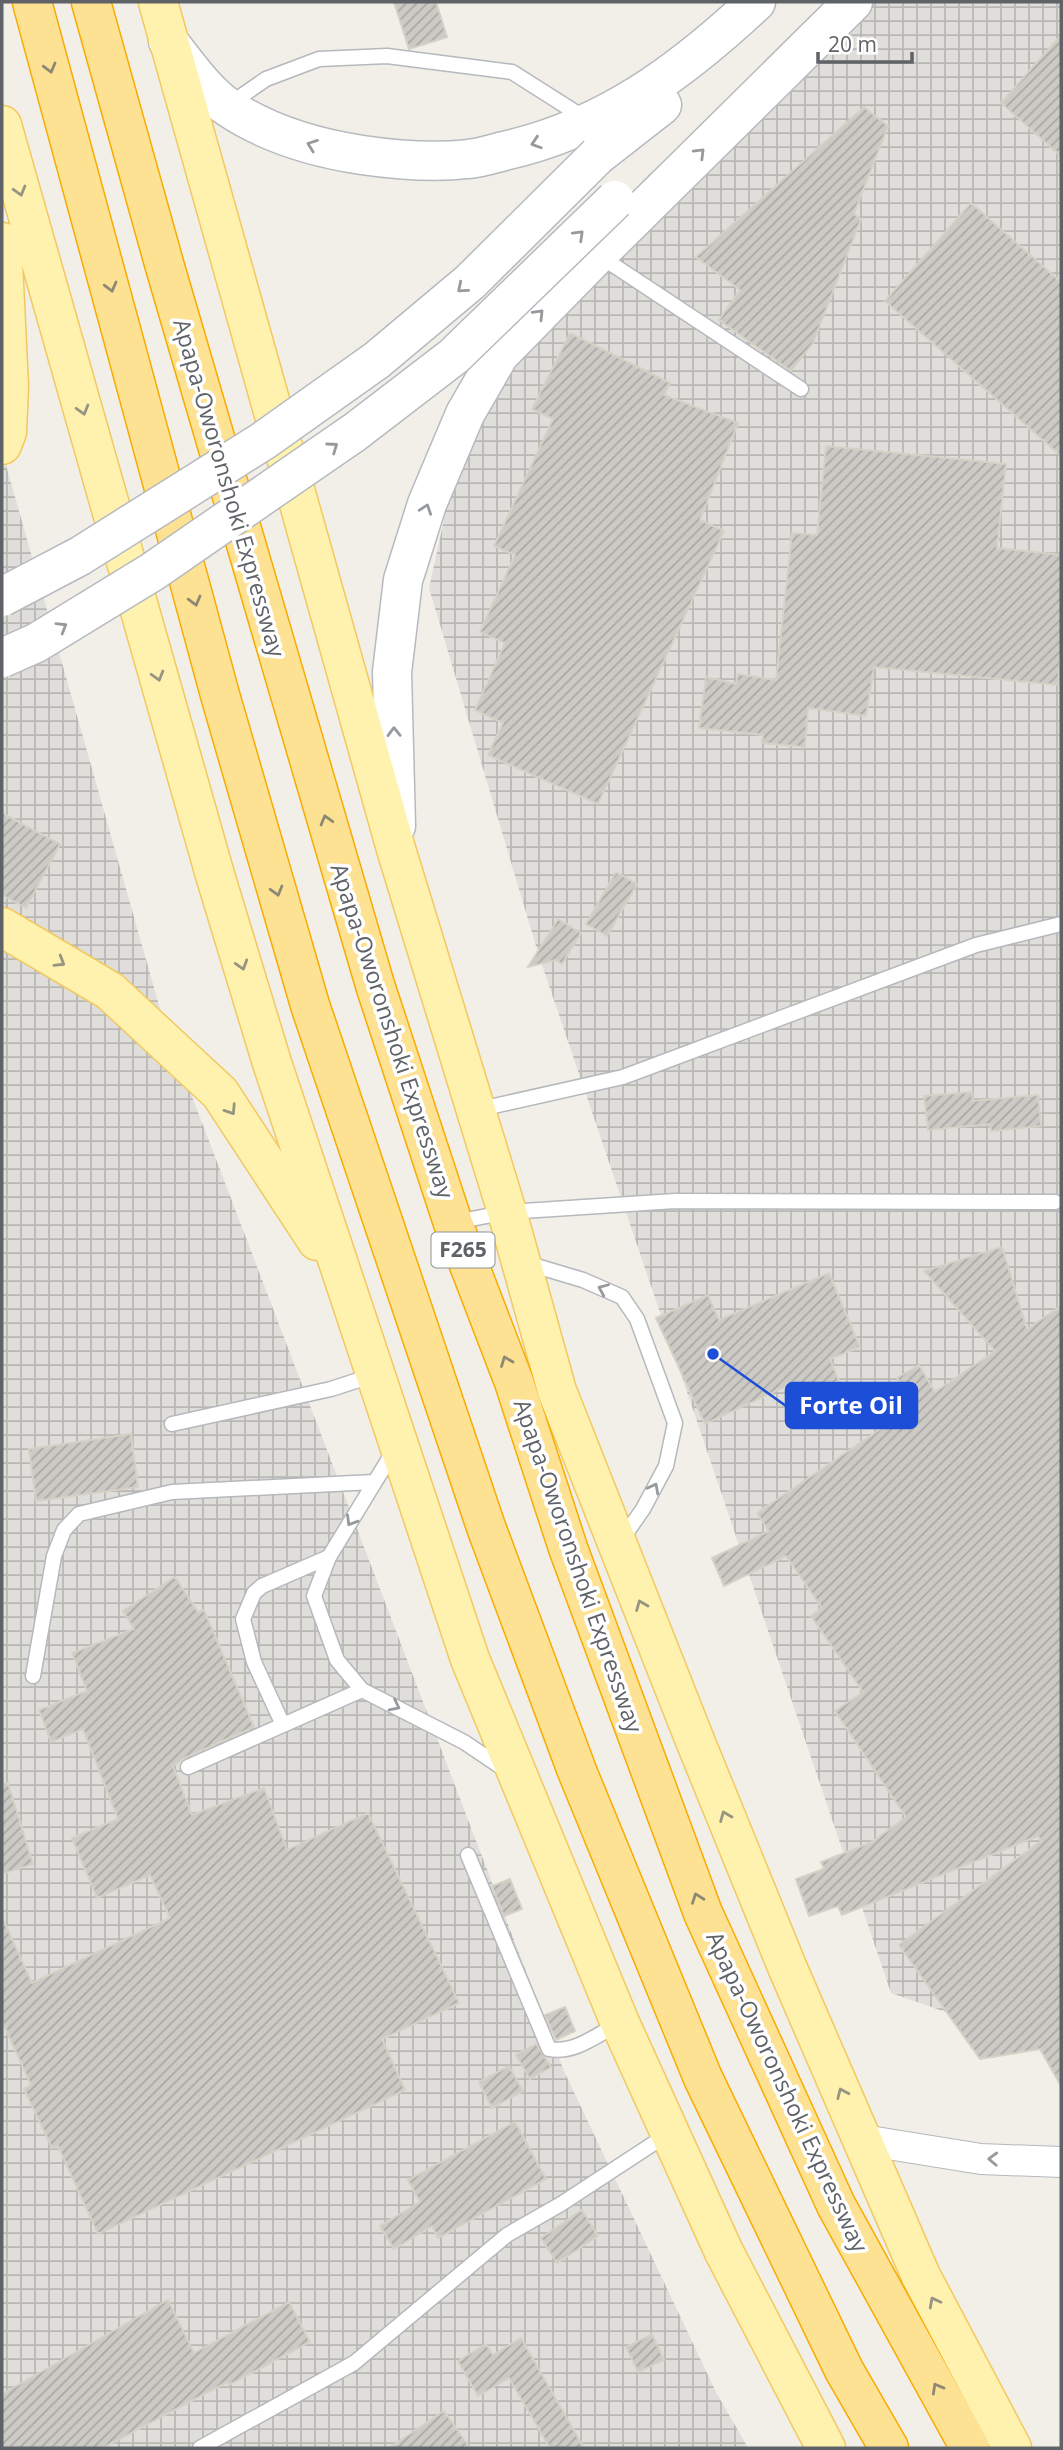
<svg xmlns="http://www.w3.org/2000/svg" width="1063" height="2450" font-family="'Open Sans',sans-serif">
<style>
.industrial{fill:url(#industrial-grid)}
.building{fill:url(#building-hatch);stroke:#d6d1c6;stroke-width:2}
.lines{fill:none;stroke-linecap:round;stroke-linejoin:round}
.lane-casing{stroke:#b5b8bc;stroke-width:17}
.street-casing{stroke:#b5b8bc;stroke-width:32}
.secondary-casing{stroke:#b6babf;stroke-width:41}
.primary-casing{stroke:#f2c960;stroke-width:41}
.highway-casing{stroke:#f9ab00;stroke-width:41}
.lane{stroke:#fff;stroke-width:14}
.street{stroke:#fff;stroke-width:30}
.secondary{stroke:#fff;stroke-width:38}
.primary{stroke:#fff2af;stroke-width:38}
.highway{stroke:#fde293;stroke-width:38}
.secondary-bridge-casing{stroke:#b6babf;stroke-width:41;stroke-linecap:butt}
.secondary-bridge{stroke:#fff;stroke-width:38}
.oneway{stroke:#8e8975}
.oneway2{stroke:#979a9d}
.oneway3{stroke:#979581}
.labels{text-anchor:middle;stroke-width:7;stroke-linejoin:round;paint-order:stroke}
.shield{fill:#fff;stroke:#8f9295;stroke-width:2}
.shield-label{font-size:21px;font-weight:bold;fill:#5f6368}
.street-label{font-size:23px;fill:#5f6368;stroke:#fff}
.leader{fill:none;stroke:#1d4ed8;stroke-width:2.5}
.callout-dot{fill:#1d4ed8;stroke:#fff;stroke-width:2.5}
.callout{fill:#1d4ed8;stroke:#1d4ed8;stroke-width:2.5}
.callout-label{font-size:24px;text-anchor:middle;font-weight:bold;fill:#fff}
</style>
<defs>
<pattern id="industrial-grid" width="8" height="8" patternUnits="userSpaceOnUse" patternTransform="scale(1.75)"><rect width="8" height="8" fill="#e0deda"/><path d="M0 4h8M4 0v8" fill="none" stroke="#b9b8b5"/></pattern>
<pattern id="building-hatch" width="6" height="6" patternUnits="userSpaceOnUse" patternTransform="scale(1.75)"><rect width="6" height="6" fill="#cccac5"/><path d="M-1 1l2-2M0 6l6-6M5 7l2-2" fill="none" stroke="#a9a8a4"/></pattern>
</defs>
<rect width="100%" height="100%" fill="#f1efe8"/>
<!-- industrial -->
<path class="industrial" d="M845 2H1061V2021L986 2026 891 1993 539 956 429 588 461 442 516 333 644 179Z
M2 451 164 1023 564 2071 716 2392 748 2448H2Z"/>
<!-- building -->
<path class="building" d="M394 2H436L447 37 409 49Z
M1061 35V156L1001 103Z
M864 107 888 126 854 214 861 219 813 343 791 371 719 320 740 290 696 257Z
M971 203 1061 282V456L885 301Z
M570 333 670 383 664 395 738 423 700 520 724 531 598 804 488 755 503 723 475 710 505 643 480 632 515 555 494 546 553 419 532 409Z
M826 446 1006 464 997 548 1061 555V649L1058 685 874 667 866 716 808 708 805 747 762 743 763 735 699 728 706 677 736 684 738 674 776 680 792 533 817 535Z
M2 813 60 844 26 908 2 895Z
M616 872 637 884 607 936 586 924Z
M558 919 581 933 562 964 555 960 528 967Z
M972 1092 973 1101 1038 1095 1041 1126 991 1131 990 1124 928 1130 924 1096Z
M1002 1247 1027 1329 1061 1306V2086L1040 2049 980 2059 899 1945 1041 1841 1038 1836 842 1915 838 1906 809 1916 796 1879 824 1869 821 1862 872 1842 906 1817 835 1711 863 1692 811 1616 822 1608 786 1556 724 1586 712 1558 769 1531 757 1513 914 1406 897 1378 919 1365 935 1392 995 1351 924 1271Z
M829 1273 860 1347 830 1359 839 1381 799 1398 793 1383 705 1424 656 1318 708 1295 719 1320Z
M131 1434 138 1487 36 1501 29 1449Z
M175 1577 198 1612 204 1610 254 1727 184 1758 173 1766 192 1815 264 1788 287 1850 368 1813 459 2003 382 2039 405 2090 98 2234 58 2146 52 2148 24 2089 31 2085 2 2021V1917L32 1983 170 1918 150 1875 97 1898 72 1838 118 1819 83 1729 51 1742 39 1710 87 1691 72 1653 134 1629 123 1611Z
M8 1783 33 1864 2 1874V1784Z
M510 1879 522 1909 504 1916 492 1886Z
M565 2007 575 2031 556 2040 545 2015Z
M536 2044 551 2067 530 2079 516 2055Z
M509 2066 523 2091 492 2108 479 2082Z
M515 2122 546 2179 438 2238 432 2226 394 2249 380 2226 420 2202 408 2180Z
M582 2210 598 2236 557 2263 541 2238Z
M168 2300 194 2353 289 2302 310 2342 229 2385 227 2382 103 2448H2V2394Z
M652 2334 664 2360 638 2372 626 2347Z
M521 2338 584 2448H550L509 2378 478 2396 458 2361 486 2344 493 2355Z
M444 2411 470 2448H389Z"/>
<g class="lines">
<!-- lane casing -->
<g class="lane-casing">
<path id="lane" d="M230 104 266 79 319 59 387 56 512 72 586 119
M598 255 801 389
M476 1110 623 1077 976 945 1061 924
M456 1222 507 1212 675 1201 1055 1202
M526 1263 583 1280 622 1297 637 1319 675 1423 666 1466 643 1509 620 1542
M172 1424 331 1389 374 1375
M395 1449 329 1557 314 1596 337 1660 362 1690 464 1742 504 1769
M33 1676 54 1556 64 1530 79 1514 172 1492 374 1482
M283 1725 254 1662 243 1619 254 1593 262 1586 329 1557
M188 1767 362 1690
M468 1855 549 2049C574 2054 597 2035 619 2023
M200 2448 354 2363 507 2235 561 2204 668 2134"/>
</g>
<!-- street casing -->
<g class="street-casing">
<path id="street" d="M863 2140 981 2159 1061 2162"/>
</g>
<!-- secondary casing -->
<g class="secondary-casing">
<path id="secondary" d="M168 41C186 63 205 92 229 108 268 134 316 148 362 155 396 160 434 163 468 159 480 158 492 154 504 151 606 128 681 72 756 2
M598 155 662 105
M396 826 392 672 403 580 427 504 465 414 499 355 597 255 853 2"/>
</g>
<!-- primary casing -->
<g class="primary-casing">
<path id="primary" d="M158 2 396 849 507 1212 557 1391 694 1738 788 1969 921 2276 1012 2448
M2 125 215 875 272 1063 470 1659 620 2023 724 2252 826 2448
M2 242 9 386 7 432 2 445
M2 927 110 991 220 1093 317 1241"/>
</g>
<!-- highway casing -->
<g class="highway-casing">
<path id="highway" d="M32 2 220 695 310 1005 486 1527 577 1771 703 2078 844 2370 889 2448
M91 2 165 267 375 985 453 1223 514 1382 568 1548 703 1913 836 2205 970 2448"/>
</g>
<!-- lane -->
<use href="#lane" class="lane"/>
<!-- street -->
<use href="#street" class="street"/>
<!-- secondary -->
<use href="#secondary" class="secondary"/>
<!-- primary -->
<use href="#primary" class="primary"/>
<!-- highway -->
<use href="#highway" class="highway"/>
<!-- secondary-bridge casing -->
<g class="secondary-bridge-casing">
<path id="secondary-bridge" d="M2 597 80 556 263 441 377 360 470 282 598 155
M2 658 36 643 152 572 355 432 454 356 615 200"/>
</g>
<!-- secondary-bridge -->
<use href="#secondary-bridge" class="secondary-bridge"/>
</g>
<!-- one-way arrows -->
<defs><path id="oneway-chevron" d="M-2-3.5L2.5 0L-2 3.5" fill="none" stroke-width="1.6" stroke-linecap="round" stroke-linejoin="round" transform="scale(1.75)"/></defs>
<g class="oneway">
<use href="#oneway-chevron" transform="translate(50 68) rotate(75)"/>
<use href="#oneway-chevron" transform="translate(111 287) rotate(75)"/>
<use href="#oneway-chevron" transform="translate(195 601) rotate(75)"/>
<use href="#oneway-chevron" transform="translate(326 820) rotate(-106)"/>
<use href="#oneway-chevron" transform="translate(277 891) rotate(74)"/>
<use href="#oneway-chevron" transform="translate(506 1361) rotate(-111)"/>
<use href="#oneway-chevron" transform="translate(697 1898) rotate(-110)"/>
<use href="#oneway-chevron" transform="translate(937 2388) rotate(-119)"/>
</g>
<g class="oneway2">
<use href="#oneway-chevron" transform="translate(536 143) rotate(162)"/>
<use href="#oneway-chevron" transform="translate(312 145) rotate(-160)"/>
<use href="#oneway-chevron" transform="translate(700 153) rotate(-45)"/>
<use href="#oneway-chevron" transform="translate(579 235) rotate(-44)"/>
<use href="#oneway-chevron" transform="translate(462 288) rotate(140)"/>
<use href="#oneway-chevron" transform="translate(539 314) rotate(-46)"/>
<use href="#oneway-chevron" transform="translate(333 447) rotate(-35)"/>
<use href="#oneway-chevron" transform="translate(426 509) rotate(-71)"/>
<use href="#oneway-chevron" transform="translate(62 627) rotate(-31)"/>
<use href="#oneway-chevron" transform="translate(394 732) rotate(-91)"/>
<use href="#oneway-chevron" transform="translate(603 1289) rotate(-157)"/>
<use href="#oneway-chevron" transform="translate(654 1488) rotate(-62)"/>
<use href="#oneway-chevron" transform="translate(351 1521) rotate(121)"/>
<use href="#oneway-chevron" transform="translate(395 1706) rotate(26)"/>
<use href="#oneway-chevron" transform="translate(993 2159) rotate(-178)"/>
</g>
<g class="oneway3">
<use href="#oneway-chevron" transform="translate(20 191) rotate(74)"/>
<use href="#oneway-chevron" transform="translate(83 410) rotate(74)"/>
<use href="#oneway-chevron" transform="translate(158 676) rotate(74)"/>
<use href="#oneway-chevron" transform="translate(60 962) rotate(31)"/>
<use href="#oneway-chevron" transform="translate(242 965) rotate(73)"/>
<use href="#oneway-chevron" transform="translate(231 1110) rotate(57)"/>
<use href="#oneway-chevron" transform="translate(641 1605) rotate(-112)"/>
<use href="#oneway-chevron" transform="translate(725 1816) rotate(-112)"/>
<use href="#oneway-chevron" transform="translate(842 2093) rotate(-114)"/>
<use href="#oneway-chevron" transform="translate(934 2302) rotate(-118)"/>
</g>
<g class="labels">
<!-- shield labels -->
<rect class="shield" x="431.5" y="1232.5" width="63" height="35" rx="5"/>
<g class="shield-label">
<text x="463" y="1257">F265</text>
</g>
<!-- street labels -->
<g class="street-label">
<text transform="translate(229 488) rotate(74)" y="8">Apapa-Oworonshoki Expressway</text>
<text transform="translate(392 1031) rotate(72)" y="8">Apapa-Oworonshoki Expressway</text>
<text transform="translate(578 1566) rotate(71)" y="8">Apapa-Oworonshoki Expressway</text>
<text transform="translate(787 2092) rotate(65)" y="8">Apapa-Oworonshoki Expressway</text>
</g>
</g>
<!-- callouts -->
<path class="leader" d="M713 1354L786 1406"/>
<circle class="callout-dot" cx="713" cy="1354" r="7"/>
<rect class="callout" x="786" y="1383" width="131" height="45" rx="7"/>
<g class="callout-label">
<text x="851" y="1414">Forte Oil</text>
</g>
<!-- border -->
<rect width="1063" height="2450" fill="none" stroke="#5f6368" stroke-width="7"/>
<!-- scale -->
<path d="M818 52v10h94v-10" fill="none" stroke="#5f6368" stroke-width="3.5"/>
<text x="828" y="52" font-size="21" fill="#5f6368" stroke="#ffffff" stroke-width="5" paint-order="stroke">20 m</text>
</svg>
